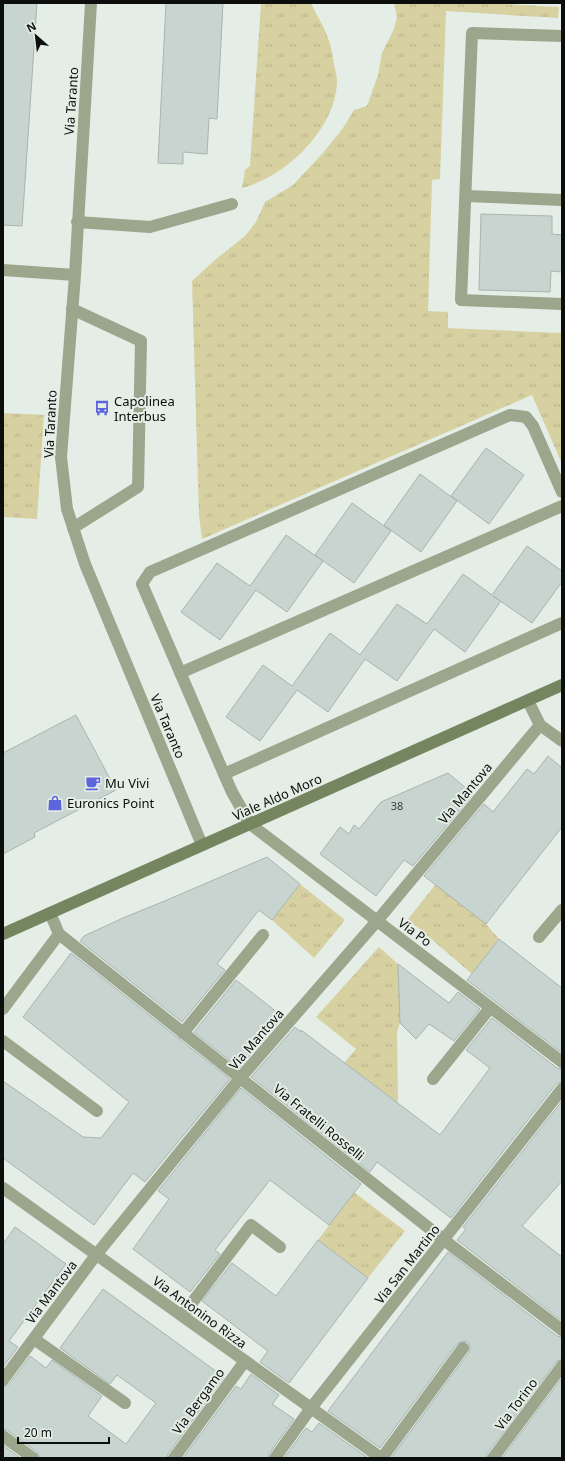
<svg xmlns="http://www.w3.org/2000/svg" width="565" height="1461" font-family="'Noto Sans',sans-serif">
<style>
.grass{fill:url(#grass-tufts)}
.building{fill:#c7d4d0;stroke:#a8b4b1}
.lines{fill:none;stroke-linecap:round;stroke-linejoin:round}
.lane{stroke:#9ba68d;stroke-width:12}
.street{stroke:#9ba68d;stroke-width:12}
.secondary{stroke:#74855f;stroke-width:12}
.labels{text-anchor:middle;stroke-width:4;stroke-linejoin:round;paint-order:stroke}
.number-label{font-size:11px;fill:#3a403d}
.street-label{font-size:13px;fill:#0b0e0c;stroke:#e4eee6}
.poi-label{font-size:13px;fill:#0b0e0c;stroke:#e4eee6;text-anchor:start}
</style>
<defs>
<pattern id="grass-tufts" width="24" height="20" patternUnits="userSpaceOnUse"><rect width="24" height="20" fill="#d7d1a1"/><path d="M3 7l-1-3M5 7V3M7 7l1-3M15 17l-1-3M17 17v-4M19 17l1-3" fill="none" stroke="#b7b289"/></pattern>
</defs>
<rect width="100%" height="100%" fill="#e4eee6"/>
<!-- grass -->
<path class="grass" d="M261 3H311C317 16 326 30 330 44 332 51 333 58 334 65 335 70 337 75 337 80 337 128 286 177 242 188L245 170 250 166Z
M394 3H484L559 7 558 18 446 11 440 179 432 180 428 311 448 312V328L562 333V464L532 395 202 539 199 516 192 281 215 260 245 236 256 222 265 202 293 185 323 153 343 128 354 110 367 106 378 75 382 53 394 29 397 17Z
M3 413 44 415 37 519 3 517Z
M300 884 345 920 314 958 272 920Z
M436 884 486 924 499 939 472 974 408 919Z
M379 947 398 964 400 1023 397 1032 398 1103 344 1063 356 1049 316 1017Z
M354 1192 405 1231 368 1278 318 1240Z"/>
<!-- building -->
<path class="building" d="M3 3H37L22 226 3 225Z
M166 3H223L217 119 209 118 207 154 183 152V164L158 163Z
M481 214 552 216V234L562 235V272L551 271 550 292 479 290Z
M486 448 524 475 489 524 451 496Z
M420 474 457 501 421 552 384 525Z
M352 503 391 531 354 583 315 555Z
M286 535 323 561 287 612 256 590 220 640 181 612 217 563 250 586Z
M527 546 562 571V582L532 623 493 596 501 601 465 652 434 629 397 681 365 659 328 712 297 690 260 741 226 717 263 665 292 686 330 633 360 655 397 604 427 624 463 574 492 595Z
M76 715 116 790 34 833 35 837 3 854V753Z
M548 756 562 768V827L486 924 424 876 484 804 493 812 527 769 534 774Z
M448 773 473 794 413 866 404 860 376 896 320 854 340 827 349 834 354 825 359 829 381 802Z
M267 857 300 884 272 920 259 910 217 964 225 970 182 1022 80 941 84 936 123 918 167 900Z
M499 939 562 988V1053L467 980Z
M71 953 230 1079 145 1182 133 1173 94 1225 3 1158V1081L83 1137 101 1138 129 1102 23 1017Z
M398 964 449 1003 458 992 480 1009 454 1041 429 1024 416 1039 400 1023Z
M236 980 283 1017 239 1068 194 1032Z
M492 1018 557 1068 562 1069V1082L556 1084 451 1218 377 1162 370 1172 251 1077 295 1027 301 1032V1030L440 1135 490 1068 466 1050Z
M241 1088 361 1184 329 1225 270 1180 215 1250 220 1254 190 1292 133 1249 169 1199 158 1191Z
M562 1101V1181L522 1226 562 1257V1321L457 1240 466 1229 463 1227Z
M15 1227 66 1264 9 1341 18 1347 3 1367V1244Z
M318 1240 368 1278 289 1383 260 1362 268 1351 202 1301 232 1263 276 1296Z
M448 1252 557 1336 562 1337V1359L556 1362 487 1454 486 1458H391L469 1352 470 1348 468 1342 463 1341 457 1344 380 1448 328 1411Z
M103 1289 224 1377 168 1454 167 1458H40L37 1452 7 1430 3 1429V1387L9 1384 30 1356 46 1368 52 1360 102 1396 88 1416 126 1444 156 1403 117 1375 110 1384 60 1348Z
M251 1374 279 1395 272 1404 294 1419 269 1454 268 1458H183L236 1386 241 1389Z
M562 1378V1458H502Z
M319 1423 368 1458H284L306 1428 312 1432Z
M3 1445 20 1458H3Z"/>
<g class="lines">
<!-- lane -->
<path class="lane" d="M562 36 472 33 461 300 562 304
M466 196 562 200
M72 309 141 341 138 487 73 528"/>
<!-- street -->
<path class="street" d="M91 3 75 275 61 457 67 509 85 564 202 845
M77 222 150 227 232 204
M3 270 75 275
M562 492 533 426 526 417 510 415 150 572 142 584 224 774 232 792 250 824 562 1062
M180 673 562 506
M528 701 540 725 562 741
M224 774 562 623
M50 913 59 934 444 1240 562 1330
M539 937 562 910
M3 1009 59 934
M183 1033 263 935
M3 1041 97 1111
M433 1079 490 1008
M3 1188 381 1458
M182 1316 251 1225 280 1247
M34 1339 125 1403
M3 1380 96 1255 241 1077 377 921 540 725
M3 1436 33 1458
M174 1458 245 1361
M275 1458 311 1408 562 1089
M382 1458 463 1348
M493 1458 562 1366"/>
<!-- secondary -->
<path class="secondary" d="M3 934 562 685"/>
</g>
<!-- icons -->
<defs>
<g id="bus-bare" transform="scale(1.2)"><path d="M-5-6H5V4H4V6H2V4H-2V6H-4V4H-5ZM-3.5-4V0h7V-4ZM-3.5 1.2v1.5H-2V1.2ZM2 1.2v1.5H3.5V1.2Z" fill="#5d65dd" stroke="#e4eee6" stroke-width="2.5" paint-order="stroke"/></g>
<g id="cafe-bare" transform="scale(1.2)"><path d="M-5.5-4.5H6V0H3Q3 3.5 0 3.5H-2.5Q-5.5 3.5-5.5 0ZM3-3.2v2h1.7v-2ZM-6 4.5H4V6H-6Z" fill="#5d65dd" stroke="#e4eee6" stroke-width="2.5" paint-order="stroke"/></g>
<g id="shop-bare" transform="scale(1.2)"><path d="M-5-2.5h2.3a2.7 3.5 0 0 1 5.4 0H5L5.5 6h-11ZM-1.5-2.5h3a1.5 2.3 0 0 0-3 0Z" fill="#5d65dd" stroke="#e4eee6" stroke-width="2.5" paint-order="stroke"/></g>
</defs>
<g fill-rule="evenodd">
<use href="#bus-bare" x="102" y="408"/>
<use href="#cafe-bare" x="93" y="783"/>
<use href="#shop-bare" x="55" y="803"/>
</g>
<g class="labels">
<!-- number labels -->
<g class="number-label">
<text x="397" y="810">38</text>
</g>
<!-- street labels -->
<g class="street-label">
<text transform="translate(71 101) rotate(-86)" y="5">Via Taranto</text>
<text transform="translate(50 424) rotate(-87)" y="5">Via Taranto</text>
<text transform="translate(168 726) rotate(67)" y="5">Via Taranto</text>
<text transform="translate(465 793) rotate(-50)" y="5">Via Mantova</text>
<text transform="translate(277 797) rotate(-24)" y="5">Viale Aldo Moro</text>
<text transform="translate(415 932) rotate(37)" y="5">Via Po</text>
<text transform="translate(256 1039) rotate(-49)" y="5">Via Mantova</text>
<text transform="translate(319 1122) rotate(39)" y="5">Via Fratelli Rosselli</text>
<text transform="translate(407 1264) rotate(-52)" y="5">Via San Martino</text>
<text transform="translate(51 1292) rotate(-53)" y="5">Via Mantova</text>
<text transform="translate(200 1312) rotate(36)" y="5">Via Antonino Rizza</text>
<text transform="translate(198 1401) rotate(-54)" y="5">Via Bergamo</text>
<text transform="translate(516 1404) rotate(-53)" y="5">Via Torino</text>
</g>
<!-- poi labels -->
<g class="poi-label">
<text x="114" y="406">Capolinea<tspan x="114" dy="15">Interbus</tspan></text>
<text x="105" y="788">Mu Vivi</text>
<text x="67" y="808">Euronics Point</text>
</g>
</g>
<!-- border -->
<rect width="565" height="1461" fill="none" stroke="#0b0e0c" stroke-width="8"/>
<!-- north arrow -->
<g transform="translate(36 36) rotate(332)" stroke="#e4eee6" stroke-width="3" paint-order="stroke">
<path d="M0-3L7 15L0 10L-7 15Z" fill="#0b0e0c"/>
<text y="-6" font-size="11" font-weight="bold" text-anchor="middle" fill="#0b0e0c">N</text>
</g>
<!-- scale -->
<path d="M18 1437v6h91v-6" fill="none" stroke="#0b0e0c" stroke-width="2"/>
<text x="24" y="1437" font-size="12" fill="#0b0e0c" stroke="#e4eee6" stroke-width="3" paint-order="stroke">20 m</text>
</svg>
